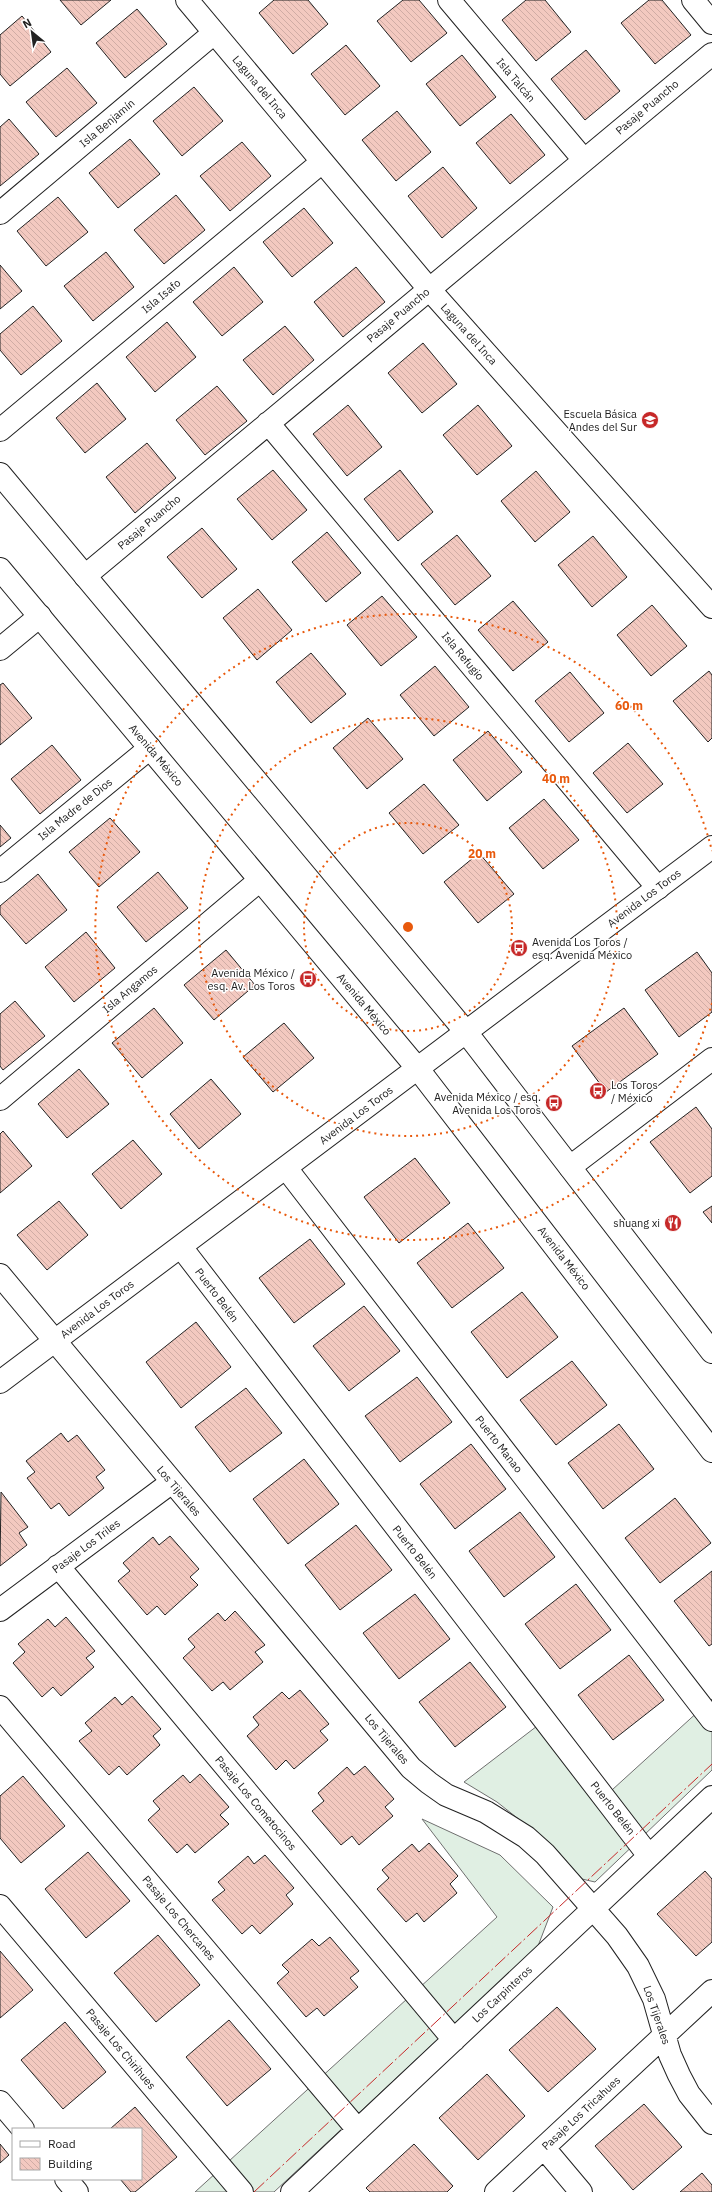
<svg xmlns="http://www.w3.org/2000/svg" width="712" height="2192" font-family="'IBM Plex Sans',sans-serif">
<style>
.grass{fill:#e0efe3;stroke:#6f6f6f}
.building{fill:url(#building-back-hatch);stroke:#222}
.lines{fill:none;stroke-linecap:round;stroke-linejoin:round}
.minor-casing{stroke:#222;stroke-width:24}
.tertiary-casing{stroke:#222;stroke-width:24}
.secondary-casing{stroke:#222;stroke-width:24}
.minor{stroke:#fff;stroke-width:22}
.tertiary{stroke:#fff;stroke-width:22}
.secondary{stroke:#fff;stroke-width:22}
.power{stroke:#c62828;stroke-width:1;stroke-dasharray:14 3 2 3;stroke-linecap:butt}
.ring{fill:none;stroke:#e8590c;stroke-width:2;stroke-dasharray:2 4}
.labels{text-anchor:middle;stroke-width:3;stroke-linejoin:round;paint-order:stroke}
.street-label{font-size:11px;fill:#222;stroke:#fff}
.poi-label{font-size:11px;fill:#222;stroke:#fff;text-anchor:end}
.centre{fill:#e8590c;stroke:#fff;stroke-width:2}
.ring-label{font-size:12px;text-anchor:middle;font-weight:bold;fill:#e8590c;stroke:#fff;stroke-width:3;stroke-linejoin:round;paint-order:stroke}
</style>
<defs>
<pattern id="building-back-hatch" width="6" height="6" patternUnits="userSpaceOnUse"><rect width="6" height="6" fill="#f3c9c0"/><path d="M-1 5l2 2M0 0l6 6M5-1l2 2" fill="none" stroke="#d0aca5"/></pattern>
</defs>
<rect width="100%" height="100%" fill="#fff"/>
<!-- grass -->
<path class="grass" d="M712 1699V1770L595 1882 582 1879 554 1847 497 1802 464 1782 541 1723 601 1800Z
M422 1819 500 1855 553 1907 538 1946 274 2192H195L497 1917Z"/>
<!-- building -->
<path class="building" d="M60 0H111L81 25Z
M274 0H308L328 24 293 54 259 13Z
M403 0H419L447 33 411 62 377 21Z
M526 0H545L571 32 536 61 502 20Z
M649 0H662L691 35 655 64 621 23Z
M137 9 167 44 125 78 96 43Z
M22 16 51 52 10 86 0 74V35Z
M346 45 380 86 345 115 311 74Z
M586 50 620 91 585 120 551 79Z
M462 55 496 97 460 126 426 84Z
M67 68 97 103 56 137 26 102Z
M194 87 223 121 182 156 153 121Z
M397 111 431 152 396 181 362 140Z
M511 114 545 155 510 184 476 143Z
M9 119 39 154 0 186V127Z
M130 139 160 174 118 208 89 173Z
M242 142 271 176 230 211 200 176Z
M443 167 477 208 442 238 408 196Z
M176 195 205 230 164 264 134 230Z
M58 197 88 232 46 266 17 231Z
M304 208 333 243 292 277 263 242Z
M106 252 134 287 93 321 64 286Z
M0 265 22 291 0 309Z
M234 267 263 302 222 336 193 302Z
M356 267 385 302 343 337 314 302Z
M33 306 62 341 21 375 0 350V334Z
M167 322 196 357 155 392 126 357Z
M285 326 314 360 273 395 243 360Z
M423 343 457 384 422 413 388 373Z
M97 383 126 419 85 453 56 418Z
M217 386 247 421 205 455 176 420Z
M348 405 382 447 347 476 313 434Z
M478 405 512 446 477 475 443 435Z
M147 443 176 478 135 513 106 477Z
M273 470 307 510 272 540 237 499Z
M400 470 433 512 398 541 364 499Z
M536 471 570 512 535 542 501 501Z
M202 528 237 569 202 598 167 557Z
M327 532 361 573 326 602 292 562Z
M457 535 491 576 455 605 421 564Z
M593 536 627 577 592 607 558 565Z
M258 589 292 630 257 660 223 618Z
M382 596 417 637 381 666 347 625Z
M513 601 548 642 513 671 478 630Z
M652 605 687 646 651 676 617 635Z
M311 653 346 694 311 723 276 682Z
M435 666 469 707 434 736 400 695Z
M709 671 712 675V738L708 742 673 701Z
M570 672 604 713 569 742 535 701Z
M3 683 32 718 0 745V685Z
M368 718 403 759 367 789 333 748Z
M488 731 522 772 487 801 453 760Z
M628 743 663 784 627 813 593 773Z
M52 745 81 780 40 814 11 779Z
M424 784 459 825 423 854 389 813Z
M544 799 579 840 543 869 509 828Z
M110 818 140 852 99 887 69 852Z
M0 825 11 838 0 847Z
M479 853 514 894 478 923 444 882Z
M158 872 188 908 146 942 117 907Z
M38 874 67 910 26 944 0 914V906Z
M86 932 115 968 74 1002 45 967Z
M226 950 255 985 214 1020 184 985Z
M697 952 712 973V1012L679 1037 645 990Z
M15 1001 45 1036 3 1070 0 1066V1014Z
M154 1008 183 1043 142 1078 112 1043Z
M624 1008 658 1054 606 1092 572 1046Z
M284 1023 314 1058 273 1092 243 1057Z
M79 1069 109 1104 67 1138 38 1104Z
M211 1079 241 1114 199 1149 170 1114Z
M696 1107 712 1129V1176L690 1193 650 1142Z
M3 1131 32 1166 0 1193V1134Z
M133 1140 162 1174 121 1209 92 1174Z
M415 1158 450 1203 399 1243 364 1197Z
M59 1201 88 1235 47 1270 17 1235Z
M712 1206V1223L703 1212Z
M468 1223 504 1268 452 1308 417 1263Z
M310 1239 345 1284 294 1323 259 1278Z
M522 1292 558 1337 507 1378 471 1332Z
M364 1306 400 1351 349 1391 313 1346Z
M196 1322 231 1367 181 1408 146 1362Z
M572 1361 607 1405 556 1445 520 1400Z
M417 1377 452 1422 400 1462 365 1416Z
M246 1388 282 1433 230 1472 195 1427Z
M619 1424 654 1469 603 1509 568 1463Z
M61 1433 68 1442 77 1435 105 1470 96 1477 104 1488 69 1516 59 1503 51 1509 27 1478 35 1472 26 1461Z
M471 1444 506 1489 455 1529 420 1484Z
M304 1459 339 1504 288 1544 253 1499Z
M1 1492 28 1527 19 1533 27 1545 0 1566Z
M675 1498 711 1543 660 1583 625 1538Z
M520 1512 555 1557 504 1597 469 1551Z
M356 1525 392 1570 340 1610 305 1565Z
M170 1536 199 1569 190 1577 198 1585 165 1615 157 1606 147 1615 118 1581 130 1571 123 1563 153 1537 159 1545Z
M712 1571V1644L709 1646 674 1601Z
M576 1584 611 1630 560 1669 525 1624Z
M415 1594 450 1639 399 1679 363 1633Z
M235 1611 265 1645 255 1652 263 1662 230 1690 223 1682 212 1691 183 1658 195 1647 188 1639 218 1613 225 1621Z
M66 1617 95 1651 86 1658 94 1667 61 1696 53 1687 42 1697 13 1663 25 1652 18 1644 48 1619 55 1627Z
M629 1655 664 1700 613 1740 578 1695Z
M470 1662 506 1707 455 1747 419 1702Z
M300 1690 329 1724 320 1731 328 1740 294 1769 286 1760 276 1770 247 1736 259 1725 253 1717 282 1692 289 1699Z
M132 1696 161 1729 153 1736 160 1745 127 1775 119 1766 109 1775 79 1741 92 1731 85 1723 115 1697 122 1705Z
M365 1766 394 1799 385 1807 393 1816 359 1845 352 1836 341 1845 312 1811 324 1801 318 1793 347 1767 354 1775Z
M200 1774 229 1807 220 1815 229 1824 195 1853 187 1844 177 1853 148 1820 160 1809 153 1801 183 1775 190 1783Z
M23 1776 65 1826 21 1863 0 1838V1796Z
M429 1843 458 1876 450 1884 457 1893 424 1922 417 1913 406 1922 377 1889 389 1878 382 1870 412 1844 419 1852Z
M88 1852 130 1901 86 1938 45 1889Z
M265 1855 294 1888 286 1895 293 1904 260 1934 252 1925 242 1934 212 1900 225 1890 218 1882 248 1856 254 1864Z
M705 1871 712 1879V1942L696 1956 657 1914Z
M158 1935 200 1985 156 2022 114 1973Z
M330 1937 359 1971 350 1978 358 1987 324 2016 317 2008 306 2017 277 1983 289 1972 282 1965 312 1939 319 1946Z
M0 1951 33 1990 0 2018Z
M557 2007 596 2049 548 2092 509 2050Z
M229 2020 271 2069 227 2106 186 2057Z
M65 2022 106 2072 63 2109 21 2060Z
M487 2074 525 2116 478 2160 439 2118Z
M644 2104 682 2147 633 2190 595 2146Z
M135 2107 177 2157 135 2192H131L120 2179H141V2129H110Z
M0 2144 9 2155 0 2163Z
M414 2144 453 2186 447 2192H370L366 2188Z
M702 2173 712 2185V2192H680Z"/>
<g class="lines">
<!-- minor casing -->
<g class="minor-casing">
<path id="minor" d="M187 0 429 289 712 607
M449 0 584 160
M693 0 712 23
M0 213 214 33
M268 423 658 888
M0 430 322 162
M85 576 712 54
M0 649 40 616
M0 871 150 748
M0 1099 260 880
M570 1167 712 1059
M286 1168 712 1720
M181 1247 649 1856
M0 1275 411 1768 429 1783 446 1795 486 1812 526 1837 545 1854 617 1936 638 1966 654 1999 670 2055 679 2075 689 2094 712 2123
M58 1566 454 2040
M0 1610 172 1482
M0 1707 358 2130
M0 1906 242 2192
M0 2102 23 2129
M544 2148 581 2192
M66 2179 77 2192
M292 2192 712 1797
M496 2192 712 1991"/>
</g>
<!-- tertiary casing -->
<g class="tertiary-casing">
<path id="tertiary" d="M0 474 466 1032
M0 569 418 1069"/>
</g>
<!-- secondary casing -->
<g class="secondary-casing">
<path id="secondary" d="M466 1032 712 1352
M418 1069 712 1451
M0 1382 712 847"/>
</g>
<!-- minor -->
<use href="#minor" class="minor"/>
<!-- tertiary -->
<use href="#tertiary" class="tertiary"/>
<!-- secondary -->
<use href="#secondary" class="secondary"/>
<!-- power -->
<path class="power" d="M254 2192 712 1764"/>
</g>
<!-- distance rings -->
<g class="ring">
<circle cx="408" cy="927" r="104"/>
<circle cx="408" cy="927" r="209"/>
<path d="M712 1003A313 313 0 1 1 712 851"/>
</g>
<!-- icons -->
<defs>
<g id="school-disc" transform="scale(0.9)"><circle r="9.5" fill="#c62828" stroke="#fff"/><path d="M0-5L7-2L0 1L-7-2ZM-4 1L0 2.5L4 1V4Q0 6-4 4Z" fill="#fff"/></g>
<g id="bus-disc" transform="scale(0.9)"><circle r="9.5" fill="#c62828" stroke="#fff"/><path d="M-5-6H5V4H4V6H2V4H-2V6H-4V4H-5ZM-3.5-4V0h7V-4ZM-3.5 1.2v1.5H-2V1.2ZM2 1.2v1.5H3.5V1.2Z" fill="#fff"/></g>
<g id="restaurant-disc" transform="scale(0.9)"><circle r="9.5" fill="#c62828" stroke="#fff"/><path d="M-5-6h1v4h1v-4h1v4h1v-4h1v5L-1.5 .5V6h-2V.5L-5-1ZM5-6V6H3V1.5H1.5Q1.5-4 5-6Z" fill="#fff"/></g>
</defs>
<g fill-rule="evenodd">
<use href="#school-disc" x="650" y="420"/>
<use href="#bus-disc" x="519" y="948"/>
<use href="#bus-disc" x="308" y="979"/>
<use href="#bus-disc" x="598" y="1091"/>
<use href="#bus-disc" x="554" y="1103"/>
<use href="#restaurant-disc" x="673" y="1223"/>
</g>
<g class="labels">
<!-- street labels -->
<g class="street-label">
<text transform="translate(516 80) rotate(50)" y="4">Isla Talcán</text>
<text transform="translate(260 87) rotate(50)" y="4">Laguna del Inca</text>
<text transform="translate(647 107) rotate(-40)" y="4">Pasaje Puancho</text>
<text transform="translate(107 123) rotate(-40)" y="4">Isla Benjamín</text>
<text transform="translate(161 296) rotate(-40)" y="4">Isla Isafo</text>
<text transform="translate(398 315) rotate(-40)" y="4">Pasaje Puancho</text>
<text transform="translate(469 334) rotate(48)" y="4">Laguna del Inca</text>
<text transform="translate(149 522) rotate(-40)" y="4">Pasaje Puancho</text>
<text transform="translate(463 656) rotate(50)" y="4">Isla Refugio</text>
<text transform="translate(156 755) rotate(50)" y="4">Avenida México</text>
<text transform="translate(75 809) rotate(-39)" y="4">Isla Madre de Dios</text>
<text transform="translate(644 898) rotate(-37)" y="4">Avenida Los Toros</text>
<text transform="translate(130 989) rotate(-40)" y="4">Isla Angamos</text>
<text transform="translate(364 1004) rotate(50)" y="4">Avenida México</text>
<text transform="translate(356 1115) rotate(-37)" y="4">Avenida Los Toros</text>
<text transform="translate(564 1258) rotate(52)" y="4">Avenida México</text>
<text transform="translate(217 1295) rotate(53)" y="4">Puerto Belén</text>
<text transform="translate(97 1309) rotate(-37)" y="4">Avenida Los Toros</text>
<text transform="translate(499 1444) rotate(52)" y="4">Puerto Manao</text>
<text transform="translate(179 1491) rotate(50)" y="4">Los Tijerales</text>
<text transform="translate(86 1546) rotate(-37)" y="4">Pasaje Los Triles</text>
<text transform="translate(415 1552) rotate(52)" y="4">Puerto Belén</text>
<text transform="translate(387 1739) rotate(50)" y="4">Los Tijerales</text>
<text transform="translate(256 1803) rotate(50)" y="4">Pasaje Los Cometocinos</text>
<text transform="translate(613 1808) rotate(52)" y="4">Puerto Belén</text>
<text transform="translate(179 1918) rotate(50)" y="4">Pasaje Los Chercanes</text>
<text transform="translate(502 1994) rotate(-43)" y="4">Los Carpinteros</text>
<text transform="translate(657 2015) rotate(71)" y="4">Los Tijerales</text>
<text transform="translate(121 2049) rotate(50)" y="4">Pasaje Los Chirihues</text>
<text transform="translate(581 2113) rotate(-43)" y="4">Pasaje Los Tricahues</text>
</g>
<!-- poi labels -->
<g class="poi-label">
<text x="637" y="418">Escuela Básica<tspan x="637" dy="13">Andes del Sur</tspan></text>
<text x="532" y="946" text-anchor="start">Avenida Los Toros /<tspan x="532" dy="13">esq. Avenida México</tspan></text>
<text x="295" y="977">Avenida México /<tspan x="295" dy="13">esq. Av. Los Toros</tspan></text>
<text x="611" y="1089" text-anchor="start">Los Toros<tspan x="611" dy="13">/ México</tspan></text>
<text x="541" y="1101">Avenida México / esq.<tspan x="541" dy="13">Avenida Los Toros</tspan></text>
<text x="660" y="1227">shuang xi</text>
</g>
</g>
<circle cx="408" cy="927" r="6" class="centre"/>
<g class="ring-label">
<text x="629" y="710">60 m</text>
<text x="556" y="783">40 m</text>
<text x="482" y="858">20 m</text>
</g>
<!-- legend -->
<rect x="12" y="2128" width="130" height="52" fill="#ffffff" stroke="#a7a7a7"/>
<rect x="20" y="2141" width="20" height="6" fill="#ffffff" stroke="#a7a7a7"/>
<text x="48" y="2148" font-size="12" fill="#222222">Road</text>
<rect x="20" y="2158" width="20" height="12" fill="url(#building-back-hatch)" stroke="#a7a7a7"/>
<text x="48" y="2168" font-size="12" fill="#222222">Building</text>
<!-- north arrow -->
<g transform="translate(32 32) rotate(331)" stroke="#ffffff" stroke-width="3" paint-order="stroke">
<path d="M0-3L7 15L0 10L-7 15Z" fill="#222222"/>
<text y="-6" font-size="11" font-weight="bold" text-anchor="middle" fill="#222222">N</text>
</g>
</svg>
